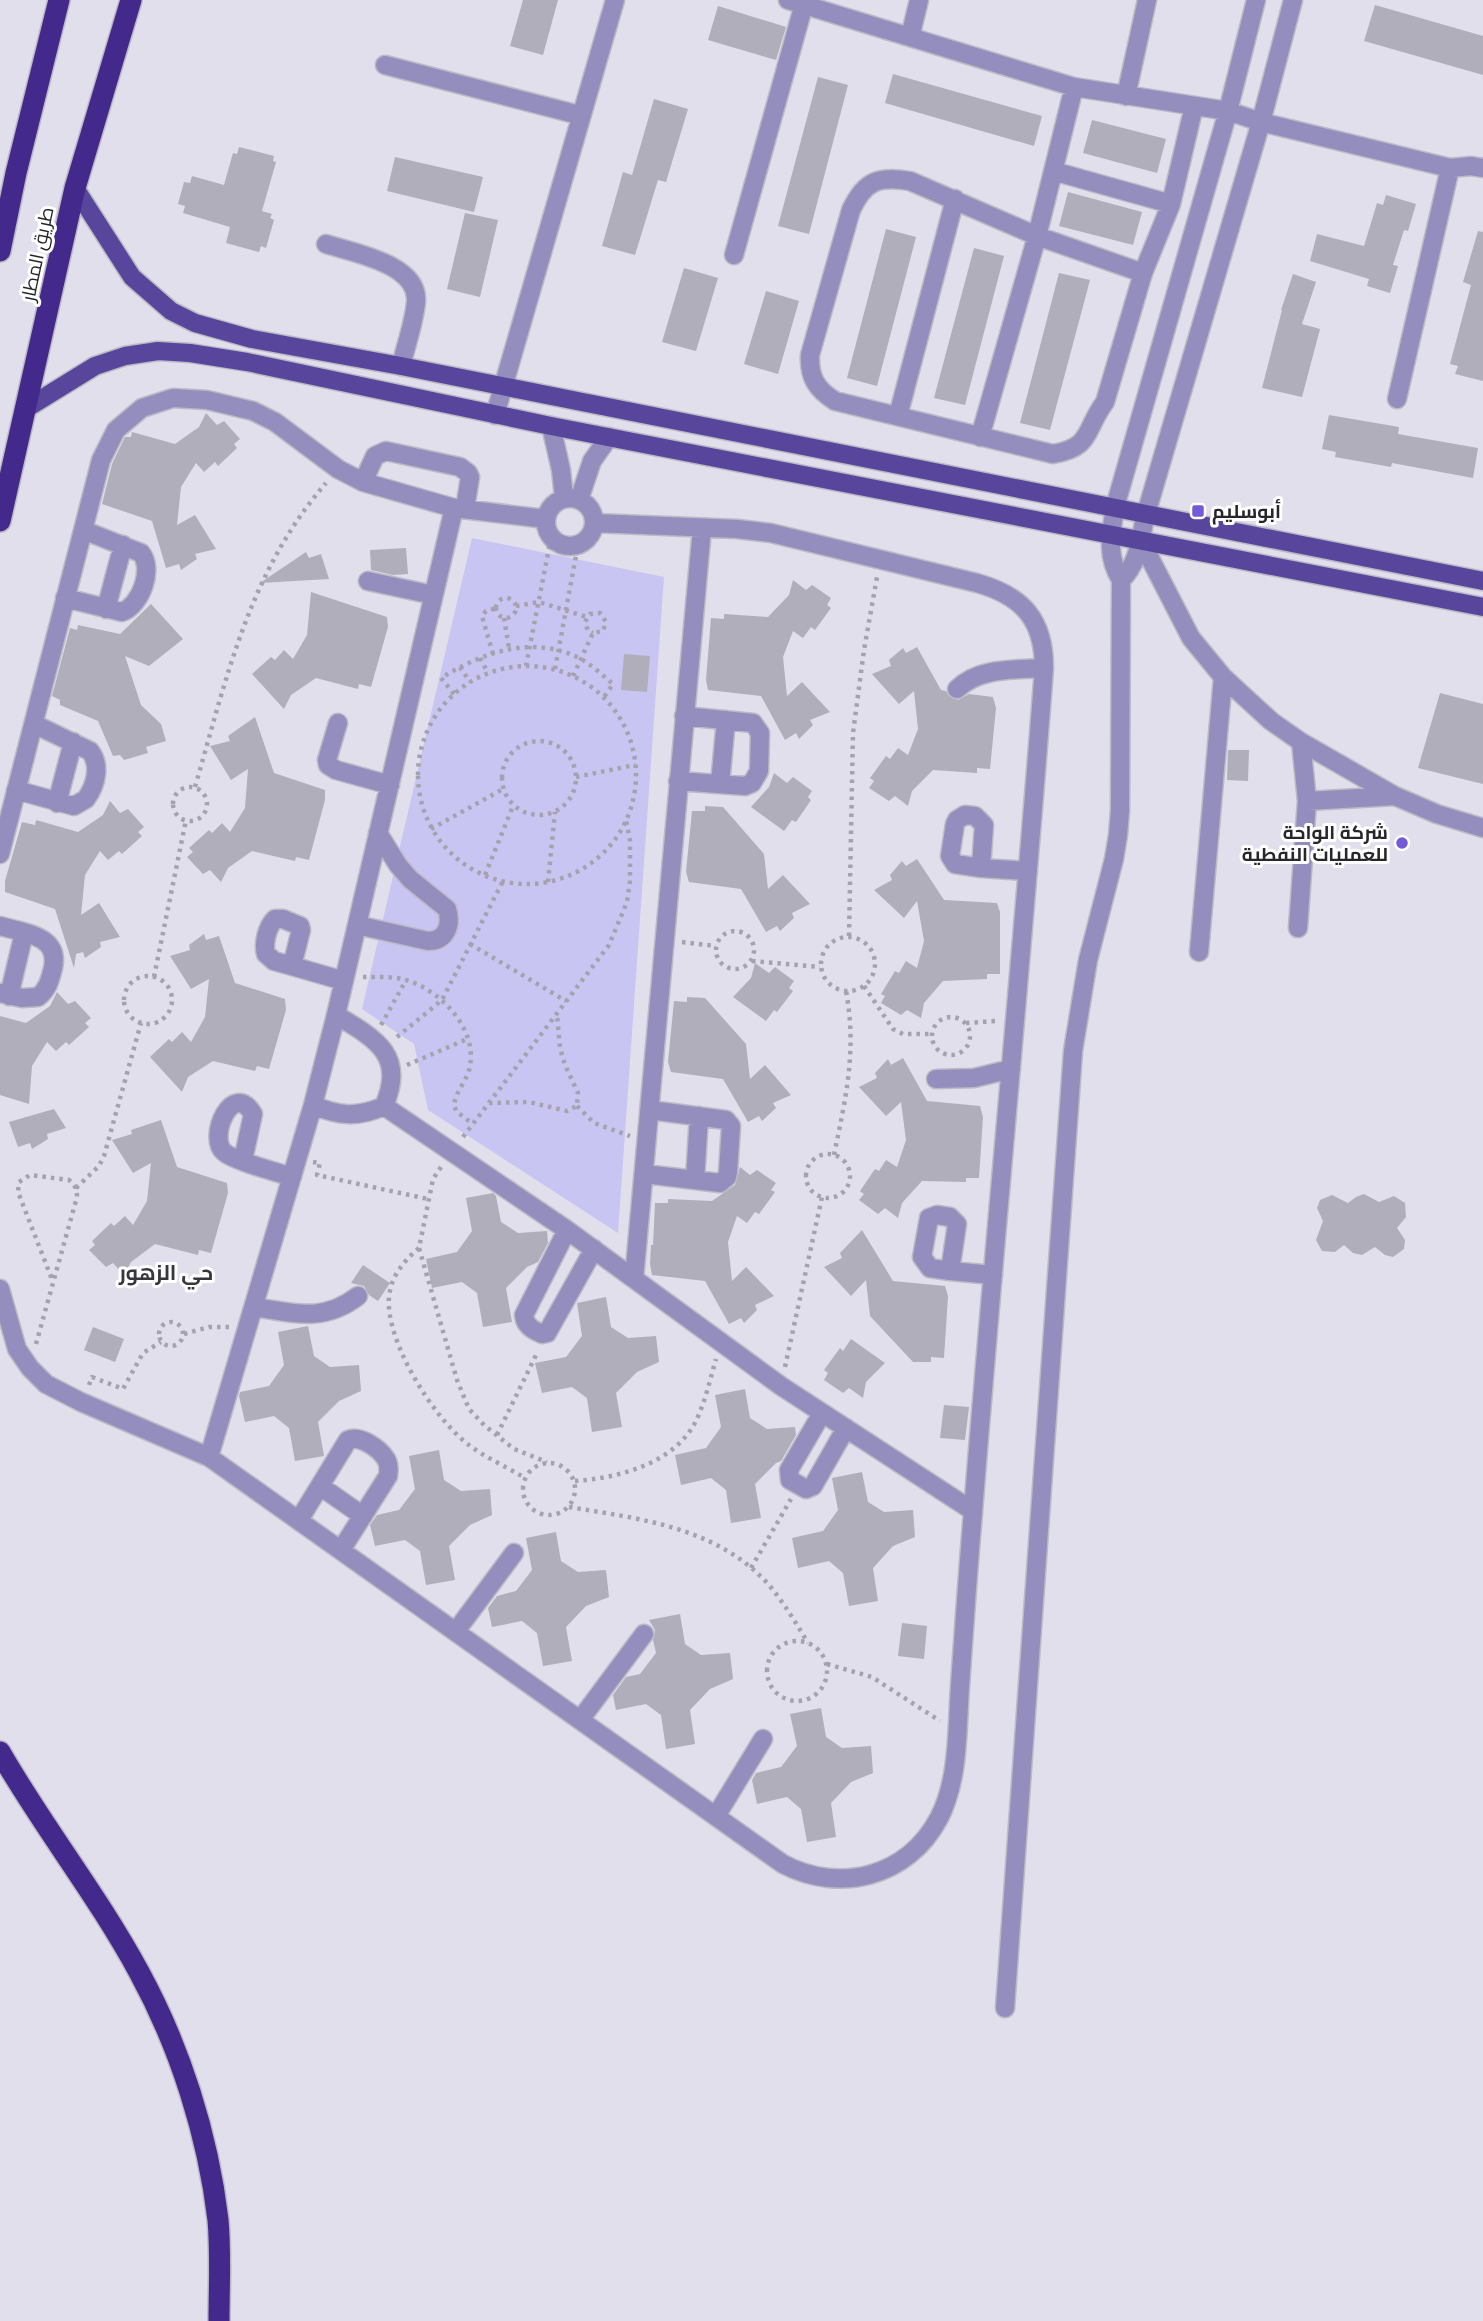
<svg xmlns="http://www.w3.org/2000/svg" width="1483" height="2321" font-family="Ubuntu,Cairo,sans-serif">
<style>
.green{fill:#c9c5f3}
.building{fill:#afaeba}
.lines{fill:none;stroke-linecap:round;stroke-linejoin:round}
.minor-casing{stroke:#bbbac5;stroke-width:21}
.major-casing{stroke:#bbbac5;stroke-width:21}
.highway-casing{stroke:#bbbac5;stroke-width:24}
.path{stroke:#a4a3ad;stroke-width:4.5;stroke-dasharray:3.5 5;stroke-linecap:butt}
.minor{stroke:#938ebe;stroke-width:18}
.major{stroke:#57469b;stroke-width:18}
.highway{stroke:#44298d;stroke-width:21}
.poi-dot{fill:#745ad4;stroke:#fff;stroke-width:2.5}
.labels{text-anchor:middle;stroke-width:6;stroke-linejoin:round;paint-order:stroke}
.street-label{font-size:19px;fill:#27272b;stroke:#fff}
.poi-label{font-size:19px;font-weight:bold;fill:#27272b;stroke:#fff;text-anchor:start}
.neighbourhood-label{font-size:21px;font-weight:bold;fill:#37363f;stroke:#fff}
</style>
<rect width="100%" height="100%" fill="#e0dfeb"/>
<!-- green -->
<path class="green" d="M472 538 664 577 618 1233 428 1110 414 1044 362 1009Z"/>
<!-- building -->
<path class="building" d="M523 0H558L543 55 510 46Z
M1375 5 1483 36V75L1364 41Z
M718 6 786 27 776 60 708 40Z
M893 74 1042 116 1034 146 885 103Z
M818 77 848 85 809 234 778 226Z
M654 99 688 109 666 182 658 180 635 255 602 246 623 172 632 175Z
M1092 120 1166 139 1157 173 1083 153Z
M239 147 274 156 273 161 276 162 262 211 272 214 270 218 274 220 266 248 261 246 259 252 226 243 230 227 183 213 185 206 178 204 184 182 190 183 192 176 224 185 233 153 237 154Z
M395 157 483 177 474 212 387 191Z
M1068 192 1142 212 1133 245 1059 226Z
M1386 195 1416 204 1408 231 1404 230 1393 265 1398 266 1390 293 1367 286 1369 279 1310 261 1317 234 1364 246 1377 203 1383 205Z
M465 213 498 220 480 297 447 289Z
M886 229 916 237 877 386 847 378Z
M1478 231 1483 232V381L1455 374 1458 366 1450 364 1471 285 1463 282Z
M974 248 1004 256 965 405 934 398Z
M684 268 718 278 696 351 662 342Z
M1059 273 1090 280 1050 430 1020 423Z
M1293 274 1316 282 1302 324 1320 329 1302 397 1262 388 1282 310H1281Z
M766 291 799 301 778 374 744 364Z
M206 413 217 425 224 421 240 439 234 444 237 448 218 466 215 462 204 472 196 463 181 487 177 525 195 515 216 549 195 554 197 559 181 570 179 564 166 568 152 521 102 504 112 464 125 437H131L132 432 175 444 199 427Z
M1329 415 1399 427 1398 434 1478 448 1473 478 1392 463 1391 467 1335 457 1336 452 1322 449Z
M406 548 408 574 393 575 371 570 370 550Z
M306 552 309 558 321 554 329 579 260 583Z
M793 580 806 590 812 585 831 598 827 605 831 608 815 630 811 627 803 638 793 631 783 657 787 696 802 682 830 712 810 720 813 725 799 739 796 733 785 740 761 696 708 690 706 680 711 618 724 619V614L768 617 789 595Z
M311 592 387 617 388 627 371 687 359 684 358 689 316 678 291 695 284 709 252 674 271 657 275 660 284 650 293 659 307 635Z
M151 604 183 639 149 666 125 656 141 705 161 724 166 741 146 747 148 753 124 760 120 755 113 756 98 721 60 705V700L52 696 70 628 77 630 78 625 120 634Z
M917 647 941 690 946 691 949 696 958 700 969 694 993 697 996 708 990 769 977 768V773L933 770 912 791 908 806 895 796 889 801 869 788 874 781 870 778 886 756 890 759 898 748 908 755 918 729 914 691 899 704 872 674 891 666 889 660 903 648 906 653Z
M624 654 650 656 647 692 621 690Z
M1440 693 1483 704V784L1418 768Z
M255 717 274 773 325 790V800L309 860 296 857 295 861 252 851 228 868 221 882 210 870 203 874 187 857 193 852 189 848 209 830 212 833 222 823 230 832 245 808 248 769 231 780 210 746 230 741 228 736Z
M1228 750H1249L1248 781 1227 780Z
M774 773 787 783 793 777 812 791 808 797 811 800 796 822 792 820 784 831 751 807 769 787Z
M110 801 120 813 128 809 144 827 138 832 142 836 122 854 119 851 108 860 100 851 85 875 81 915 99 903 120 937 100 942 101 947 85 958 83 952 76 954 74 968 55 909 5 892V881L22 822 35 825 36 820 78 832 103 815Z
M705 806 723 807 764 854 768 889 783 875 810 904 792 913 794 918 780 931 777 926 766 932 741 889 689 882 686 872 692 811H705Z
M917 859 944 900 997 903 1000 912V974H987V979L943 981 924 1003 921 1018 907 1010 901 1015 881 1003 885 996 881 994 895 971 899 973 906 961 917 968 924 941 917 901 904 918 874 890 892 880 890 875 902 861 906 866Z
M204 934 206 940 219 936 235 983 285 999 286 1010 269 1069 257 1066 255 1071 213 1061 188 1077 182 1092 150 1057 169 1039 172 1042 182 1032 191 1042 205 1017 209 979 191 989 170 956 190 950 189 945Z
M755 963 769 973 775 967 794 981 789 988 793 991 777 1012 774 1010 766 1021 733 997 751 978Z
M57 992 68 1004 75 1001 91 1018 85 1023 89 1027 69 1045 66 1042 56 1051 47 1042 32 1066 29 1104 0 1095V1016L26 1023 50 1006Z
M687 997 705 998 746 1044 750 1079 765 1065 791 1095 773 1103 776 1108 762 1121 759 1116 748 1122 723 1079 671 1072 668 1062 674 1001 687 1002Z
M903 1058 927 1101 980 1106 983 1117 979 1178H966V1182L922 1181 902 1203 898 1218 885 1208 878 1214 859 1200 864 1194 860 1191 875 1169 879 1171 886 1160 897 1167 906 1140 901 1102 886 1116 859 1087 877 1078 875 1073 888 1059 891 1065Z
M54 1109 66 1128 47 1134 48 1139 32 1149 30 1143 18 1147 9 1122Z
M161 1120 177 1167 227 1183 228 1193 211 1253 199 1250 198 1255 155 1244 131 1262 124 1275 113 1263 106 1267 89 1250 95 1245 92 1241 111 1223 114 1226 125 1216 133 1225 147 1201 151 1163 133 1173 112 1140 132 1134 131 1130Z
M740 1167 750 1175 757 1170 776 1183 771 1190 775 1192 759 1214 755 1212 747 1223 737 1216 728 1242 732 1281 746 1267 774 1296 755 1305 757 1310 744 1323 741 1318 729 1324 705 1281 652 1275 650 1264 651 1245H653L655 1203H668V1199L712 1201 735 1185Z
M493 1193 496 1196 501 1222 518 1233 547 1231 548 1243 538 1262 527 1267 506 1288 512 1322 483 1327 477 1293 462 1282 432 1288 426 1259 457 1252 472 1231 466 1198Z
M1364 1194 1379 1202 1394 1196 1405 1203 1406 1217 1397 1228 1405 1240 1404 1249 1393 1257 1385 1255 1375 1247 1362 1255 1353 1253 1344 1245 1335 1252 1322 1251 1316 1240 1323 1221 1317 1208 1320 1200 1332 1195 1348 1203 1356 1197Z
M862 1230 893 1281 945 1286 948 1296 944 1358 931 1357V1362H913L870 1316 866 1280 851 1296 824 1267 842 1258 840 1253Z
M363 1265 390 1283 378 1301 369 1295 364 1286 351 1283Z
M606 1297 611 1327 628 1338 656 1336 659 1362 637 1372 616 1393 622 1427 592 1432 587 1398 572 1387 542 1393 535 1363 566 1357 582 1336 577 1303Z
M308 1326 314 1356 330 1367 359 1365 361 1391 339 1401 318 1422 324 1456 295 1461 289 1428 274 1416 245 1422 239 1396 240 1392 269 1386 284 1365 278 1332Z
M93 1327 124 1339 115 1362 84 1350Z
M851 1339 885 1363 866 1382 863 1398 849 1388 843 1393 824 1380 828 1373 824 1370 840 1348 843 1351Z
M745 1389 750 1418 767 1429 795 1427 796 1435 781 1461 776 1463 755 1484 761 1518 731 1523 726 1490 711 1478 681 1485 675 1455 706 1448 721 1427 715 1395Z
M944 1405 969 1407 965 1440 940 1438Z
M439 1450 444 1480 461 1491 490 1489 492 1515 470 1525 449 1546 455 1580 426 1585 420 1551 405 1540 375 1546 370 1525 377 1515 399 1510 415 1489 409 1456Z
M862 1472 868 1502 884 1512 913 1510 915 1537 893 1546 873 1568 878 1601 849 1606 843 1573 829 1561 798 1568 792 1538 823 1531 838 1510 832 1478Z
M556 1532 561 1561 578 1572 606 1570 609 1597 586 1606 566 1627 572 1661 543 1666 537 1633 522 1621 492 1627 488 1608 497 1596 516 1591 532 1570 526 1538Z
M680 1614 685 1644 701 1655 730 1653 733 1679 710 1689 690 1710 695 1744 666 1749 661 1715 646 1704 616 1710 613 1695 626 1677 640 1674 656 1653 653 1640 655 1630 649 1620Z
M902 1623 927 1626 924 1659 898 1656Z
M821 1708 826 1737 842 1748 871 1746 873 1773 851 1782 831 1803 836 1837 807 1842 801 1809 787 1797 757 1804 752 1780 756 1773 781 1767 797 1746 790 1714Z"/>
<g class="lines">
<!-- minor casing -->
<g class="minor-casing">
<path id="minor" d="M788 0 1074 87 1228 111 1261 122 1450 168 1471 166 1483 168
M910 37 919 0
M385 65 579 115
M1126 96 1147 0
M1053 171 1171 204
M326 244C354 253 419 264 416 302 414 323 406 345 401 366
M734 255 804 4
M1143 273 1037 236 910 181C879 176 865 180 851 210L810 355C809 377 816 389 835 401L1053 454C1093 447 1084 430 1105 402L1143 273 1171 204 1194 106
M1397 399 1450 168
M495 415 615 0
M898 416 955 199
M551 426 561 470 564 498
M980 437 1037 236 1074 87
M363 482 375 456 386 451 460 467 468 473 470 477 465 509
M546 522a24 24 0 1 1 48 0a24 24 0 1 1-48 0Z
M579 500 592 461 609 437
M1140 539 1191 638 1223 677 1271 721 1301 742 1395 796 1437 814 1483 828
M1121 580C1140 562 1140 537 1146 514L1261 122 1293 0
M368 581 433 595
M65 598 122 612C141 605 154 569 141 553L83 530
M106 609 123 545
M957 689C980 667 1014 670 1044 668
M338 723 327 760 328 765 336 770 390 785
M678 781 745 786 752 783 759 771 760 733 753 723 684 716
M720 784 726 720
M16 790 74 806 86 799C96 785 101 765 90 751L34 724
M1307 801 1395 796
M57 803 73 742
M965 815 975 816 984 825 981 868 955 864 950 856 955 824 957 820Z
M0 854 101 460 116 430 142 408 173 398 207 400 253 411 275 422 338 469 363 482 454 508 546 519
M981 868 1028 871
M275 919H283L300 926 301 930 292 966 274 961 266 954C263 944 267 927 275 919Z
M357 925 428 941C446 941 452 925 447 909L410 879 398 865 378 833
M0 926C24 933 60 935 53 968 50 980 48 989 38 997L22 998 0 993
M1298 928 1307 801 1301 742
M1199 952 1223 677
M292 966 344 981
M9 996 24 933
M936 1079 974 1078 1011 1069
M313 1105C338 1116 358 1118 384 1106 406 1055 376 1039 336 1015
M384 1106 567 1230 781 1386 973 1511
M243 1160 253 1114C233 1079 207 1137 224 1152 234 1161 277 1172 292 1177
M645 1174 720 1183 727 1177 728 1172 731 1126 726 1120 650 1110
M695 1180 699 1116
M937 1215 950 1217 957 1224 950 1271 930 1268 922 1257 929 1218Z
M567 1230 524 1315C525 1326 533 1330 542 1334L547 1333 594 1249
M950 1271 993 1275
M634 1279 702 528
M0 1289 17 1349 30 1368 46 1384 81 1402 209 1457 783 1864C840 1894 908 1877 939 1818 959 1780 957 1729 960 1686 964 1628 968 1570 973 1512 995 1231 1023 950 1044 668 1044 620 1023 596 977 583L771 533 737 529 595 523
M254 1307C293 1313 323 1323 358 1296
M822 1413 789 1470 790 1480 806 1489 813 1486 846 1428
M209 1457 313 1105 336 1015 454 508
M320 1486 363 1516
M299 1520 348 1440C360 1435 379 1448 386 1459 389 1464 389 1470 388 1476L341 1550
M456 1631 514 1553
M580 1720 644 1634
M716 1816 763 1739
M1005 2008 1073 1051 1088 960 1114 859 1118 835 1120 811 1121 580C1106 556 1111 534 1115 507L1228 111 1256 0"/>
</g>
<!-- major casing -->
<g class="major-casing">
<path id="major" d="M75 188 132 277 171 311 195 323 252 339 401 366 1483 581
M27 408 95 366 125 356 158 351 190 353 247 362 551 426 1483 607"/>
</g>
<!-- highway casing -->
<g class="highway-casing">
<path id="highway" d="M0 251 16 173 59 0
M0 521 75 188 131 0
M0 1752C43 1827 98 1896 139 1972 180 2047 208 2135 218 2220 221 2253 219 2288 219 2321"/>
</g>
<!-- path -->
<path class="path" d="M496 608a10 10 0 1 1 20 0a10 10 0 1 1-20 0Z
M516 606 539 602 587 617
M504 618 509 648
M493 654 482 616 486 611 497 608
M480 658 488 673
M526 666 551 538
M418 775a109 109 0 1 1 218 0a109 109 0 1 1-218 0Z
M460 667 470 682
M555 669 578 545
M573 676 593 633 603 631 606 622 600 613 590 614 585 622 588 631 593 633
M454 694 441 678C482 653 530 635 577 657 590 663 602 675 613 684L604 697
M502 778a37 37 0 1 1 74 0a37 37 0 1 1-74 0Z
M576 777 635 765
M173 804a17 17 0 1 1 34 0a17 17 0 1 1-34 0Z
M195 787C227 677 249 572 326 483
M431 829 503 789
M485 875 513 806
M548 882 555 812
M716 950a19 19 0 1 1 38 0a19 19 0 1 1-38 0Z
M849 936 853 733 864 650 877 577
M821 964a27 27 0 1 1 54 0a27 27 0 1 1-54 0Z
M682 942 716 946
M470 944 566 1001
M752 961 820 967
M124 1000a24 24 0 1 1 48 0a24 24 0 1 1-48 0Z
M154 977 186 820
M363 977C377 977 392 976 406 980 440 990 477 1028 470 1066 468 1080 455 1091 454 1106L457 1112 473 1124
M864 986 893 1029 903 1034H932
M932 1036a19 19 0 1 1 38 0a19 19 0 1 1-38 0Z
M966 1023 996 1021
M381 1025 406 980
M397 1037 442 1000 503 881
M407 1065 467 1039
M489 1103 529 1102 567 1111 577 1106 578 1093 565 1065 560 1048 557 1014
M577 1106 594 1123 630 1136
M463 1137 609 945 627 902 630 881V840L626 820
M806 1176a22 22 0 1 1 44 0a22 22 0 1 1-44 0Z
M834 1155C846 1097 857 1050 846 991
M313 1162 320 1163 317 1175 428 1199
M441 1167 433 1179 419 1248 457 1380 469 1409 484 1425 514 1449 547 1462
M76 1188 99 1166 104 1156 141 1023
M419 1248C404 1261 391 1276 389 1297 385 1341 434 1419 469 1445 486 1458 507 1467 525 1478
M159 1334a12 12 0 1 1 24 0a12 12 0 1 1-24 0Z
M184 1334 209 1327H229
M36 1344 77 1197C77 1189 75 1185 69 1180L30 1175 19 1182 18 1192 53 1282
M785 1367 822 1197
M89 1385 92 1377 123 1389 143 1353 161 1342
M497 1435 538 1351
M523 1489a26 26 0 1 1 52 0a26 26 0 1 1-52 0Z
M575 1481C618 1478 674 1464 696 1421 705 1402 710 1380 716 1359
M569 1507C641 1519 717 1527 769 1585 784 1603 796 1623 808 1643
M751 1568 791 1499
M767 1671a30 30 0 1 1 60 0a30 30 0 1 1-60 0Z
M827 1664 872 1677 940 1721"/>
<!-- minor -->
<use href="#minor" class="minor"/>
<!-- major -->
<use href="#major" class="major"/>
<!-- highway -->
<use href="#highway" class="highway"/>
</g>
<!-- markers -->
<g class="poi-dot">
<rect x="1191" y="504" width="14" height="14" rx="3.5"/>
<circle cx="1402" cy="843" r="7"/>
</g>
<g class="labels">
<!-- street labels -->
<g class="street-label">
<text transform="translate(37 254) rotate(-78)" y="7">طريق المطار</text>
</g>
<!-- poi labels -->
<g class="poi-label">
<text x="1212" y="518">أبوسليم</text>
<text x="1388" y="839" text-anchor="end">شركة الواحة<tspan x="1388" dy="22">للعمليات النفطية</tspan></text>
</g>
<!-- neighbourhood labels -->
<g class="neighbourhood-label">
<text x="166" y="1280">حي الزهور</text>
</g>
</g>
</svg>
